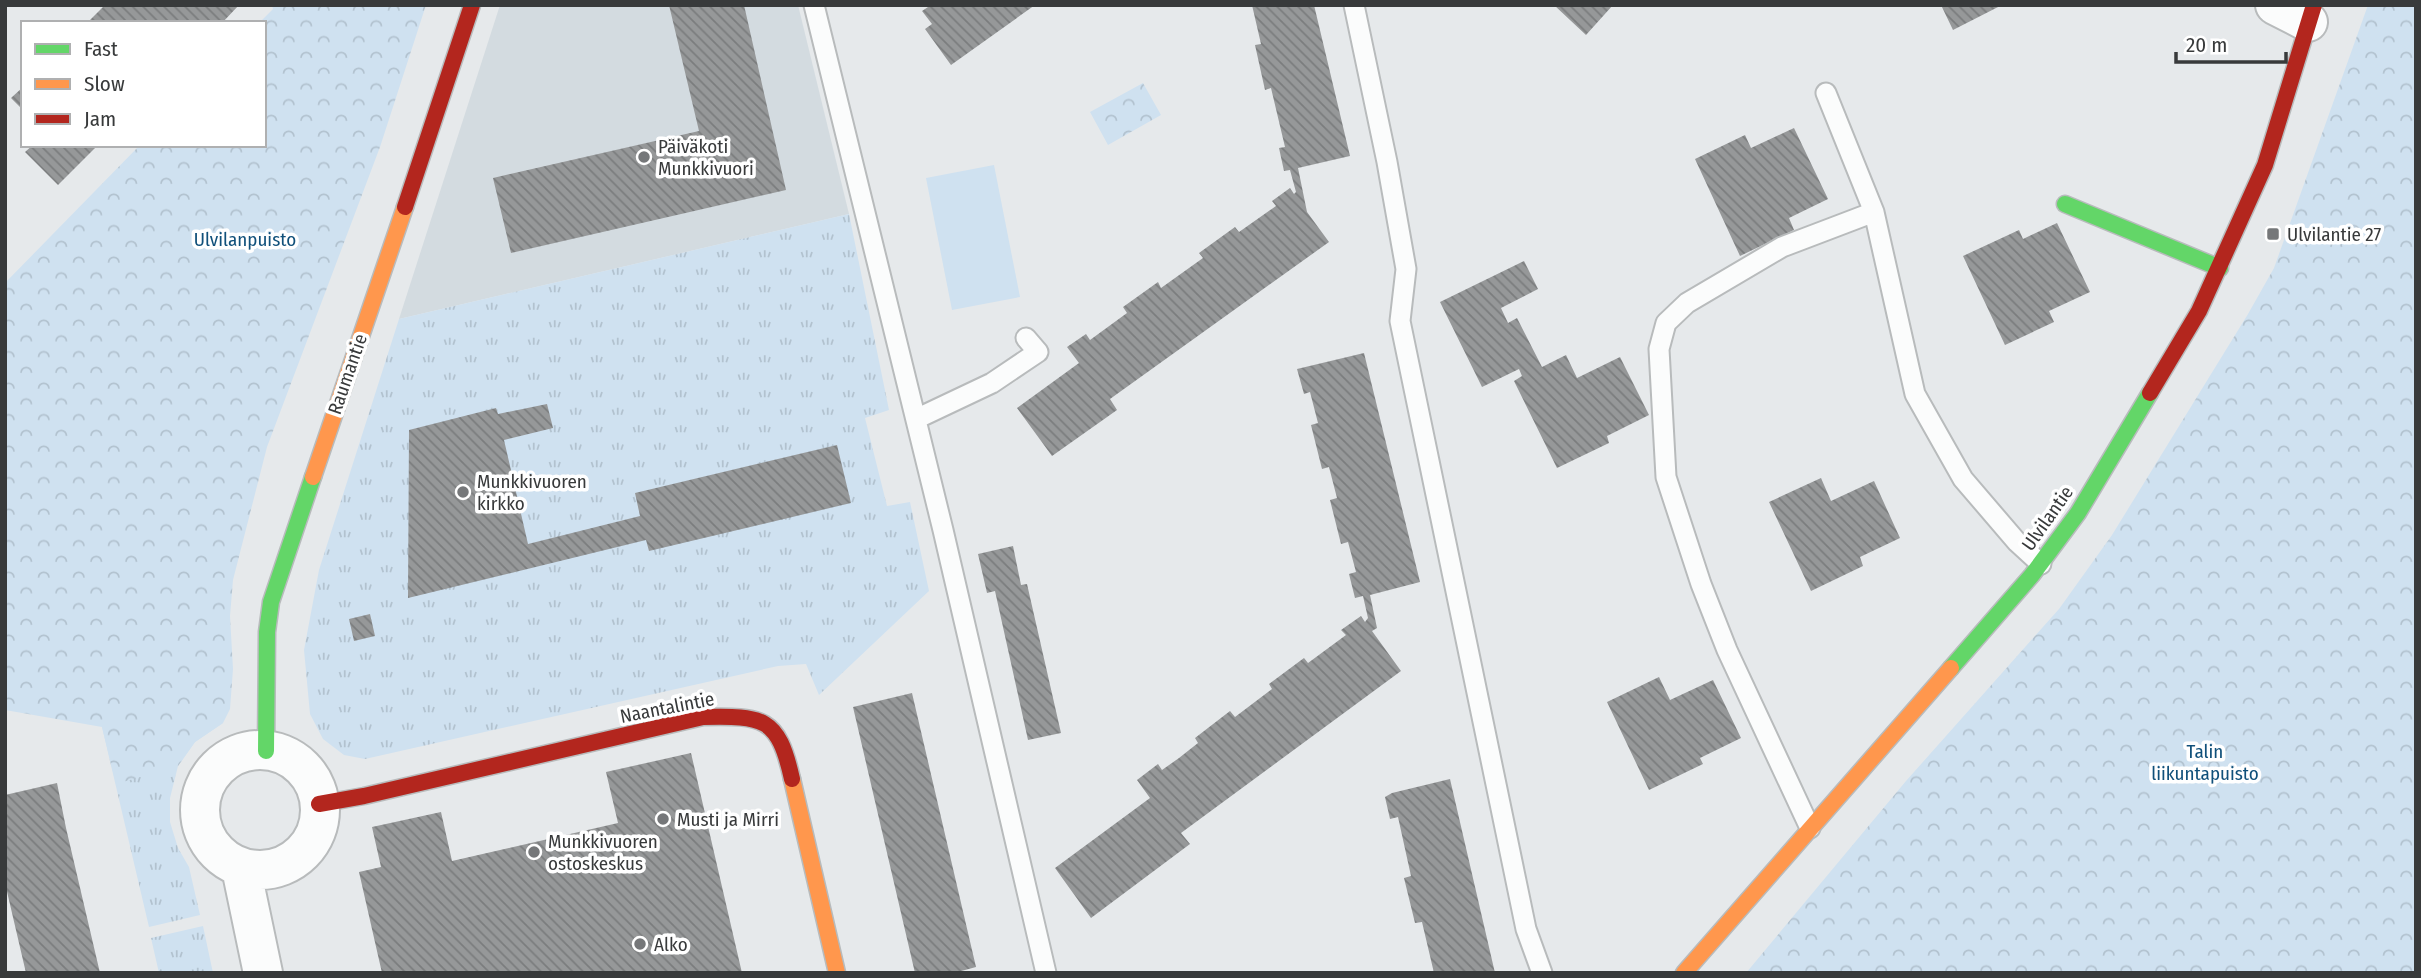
<svg xmlns="http://www.w3.org/2000/svg" width="2421" height="978" font-family="'Fira Sans Condensed',sans-serif">
<style>
.built{fill:#d3dbe0}
.grass{fill:url(#grass-tufts)}
.park{fill:url(#park-crowns)}
.pitch{fill:#cfe1f0}
.building{fill:url(#building-back-hatch)}
.lines{fill:none;stroke-linecap:round;stroke-linejoin:round}
.lane-casing{stroke:#b8bbbc;stroke-width:23}
.street-casing{stroke:#b8bbbc;stroke-width:42}
.fast-casing{stroke:#b8bbbc;stroke-width:19}
.slow-casing{stroke:#b8bbbc;stroke-width:19}
.jam-casing{stroke:#b8bbbc;stroke-width:19}
.lane{stroke:#fbfcfc;stroke-width:19}
.street{stroke:#fbfcfc;stroke-width:38}
.fast{stroke:#63d668;stroke-width:16}
.slow{stroke:#ff974d;stroke-width:16}
.jam{stroke:#b3261e;stroke-width:16}
.poi-dot{fill:#757779;stroke:#fff;stroke-width:2.5}
.labels{text-anchor:middle;stroke-width:7;stroke-linejoin:round;paint-order:stroke}
.poi-label{font-size:19px;fill:#383a3b;stroke:#fff;text-anchor:start}
.park-label{font-size:19px;fill:#10507a;stroke:#fff}
.street-label{font-size:19px;fill:#383a3b;stroke:#fff}
</style>
<defs>
<pattern id="grass-tufts" width="24" height="20" patternUnits="userSpaceOnUse" patternTransform="scale(1.75)"><rect width="24" height="20" fill="#cfe1f0"/><path d="M3 7l-1-3M5 7V3M7 7l1-3M15 17l-1-3M17 17v-4M19 17l1-3" fill="none" stroke="#b2c2cf"/></pattern>
<pattern id="park-crowns" width="20" height="18" patternUnits="userSpaceOnUse" patternTransform="scale(1.75)"><rect width="20" height="18" fill="#cfe1f0"/><path d="M2 6a3 3 0 1 1 6 0M12 15a3 3 0 1 1 6 0" fill="none" stroke="#b2c2cf"/></pattern>
<pattern id="building-back-hatch" width="6" height="6" patternUnits="userSpaceOnUse" patternTransform="scale(1.75)"><rect width="6" height="6" fill="#969899"/><path d="M-1 5l2 2M0 0l6 6M5-1l2 2" fill="none" stroke="#7b7d7e"/></pattern>
</defs>
<rect width="100%" height="100%" fill="#e6e9eb"/>
<!-- built -->
<path class="built" d="M500 5H798L849 214 399 319Z"/>
<!-- grass -->
<path class="grass" d="M849 214 889 410 865 418 887 506 910 502 929 591 819 695 806 664 778 666 365 759 344 755 323 739 310 714 304 650 319 570 399 319Z
M223 723 195 742 178 766 170 798V822L178 848 189 867 200 915 149 927 102 727Z
M203 926 213 973H159L151 938Z"/>
<!-- park -->
<path class="park" d="M272 5H426L380 147 267 447 233 580 230 616 233 669 230 709 223 723 195 742 178 766 116 784 102 727 5 710V283L140 145H264V23H259L273 9Z
M2368 5H2416V973H1746L1906 781 2059 609 2112 535 2248 314 2274 268Z
M1143 83 1161 115 1108 145 1090 112Z"/>
<!-- pitch -->
<path class="pitch" d="M994 165 1020 297 952 310 926 178Z"/>
<!-- building -->
<path class="building" d="M105 5H239L222 23H87Z
M669 5H744L786 190 511 253 493 178 699 131Z
M931 5H1035L951 65 925 29 932 24 922 11Z
M1252 5H1314L1350 156 1298 168 1307 212 1329 242 1110 399 1117 410 1052 456 1017 408 1079 363 1067 347 1086 334 1090 340 1127 313 1123 307 1158 282 1161 288 1203 258 1199 253 1235 227 1239 232 1276 206 1272 201 1290 188 1294 194 1296 192 1290 170 1284 171 1279 148 1285 147 1271 88 1265 90 1255 45 1261 44Z
M1554 5H1613L1586 35Z
M1941 5H2002L1953 30Z
M23 87V110L11 98Z
M1794 128 1828 199 1789 218 1794 230 1740 256 1695 159 1745 135 1751 148Z
M33 145H98L58 185 25 152Z
M2057 223 2090 292 2049 311 2054 322 2005 345 1963 256 2019 230 2023 239Z
M1524 261 1538 289 1501 308 1508 323 1517 318 1542 367 1566 355 1577 378 1620 357 1649 415 1607 436 1609 443 1557 468 1514 381 1522 376 1519 369 1482 387 1440 302Z
M1364 353 1420 582 1370 595 1377 628 1372 631 1401 671 1181 833 1190 844 1091 918 1055 868 1150 798 1137 780 1158 764 1162 770 1179 758 1198 743 1195 738 1230 711 1235 717 1272 689 1269 684 1304 658 1308 663 1346 635 1341 630 1361 616 1365 622 1368 618 1363 596 1355 598 1349 574 1356 572 1348 542 1341 544 1330 500 1337 498 1329 467 1322 469 1311 425 1318 423 1310 392 1304 394 1297 369Z
M547 404 553 428 504 440 528 544 640 516 635 493 837 445 851 503 649 551 646 540 408 598 409 430 496 408 498 414Z
M1821 478 1831 501 1874 481 1900 538 1860 557 1863 566 1811 591 1769 502Z
M1013 546 1021 585 1027 584 1061 733 1028 740 995 591 987 593 978 554Z
M370 614 375 636 354 641 349 619Z
M1659 677 1670 700 1713 680 1741 738 1700 758 1703 764 1649 790 1607 702Z
M912 693 976 967 954 973H915L853 707Z
M691 753 742 973H382L359 872 381 867 372 827 441 812 452 861 618 823 606 772Z
M1450 779 1495 973H1434L1422 922 1415 923 1404 878 1411 876 1398 817 1390 819 1385 797 1392 793Z
M57 783 66 828 100 973H26L5 883V795Z"/>
<g class="lines">
<!-- lane casing -->
<g class="lane-casing">
<path id="lane" d="M814 5 943 530 1046 973
M1354 5 1387 162 1406 269 1400 321 1526 929 1542 973
M1826 93 1874 212 1915 394 1963 479 2017 542 2041 564
M916 419 992 383 1038 352 1026 338
M1810 828 1727 650 1701 584 1666 477 1659 349 1666 323 1687 303 1782 247 1874 212"/>
</g>
<!-- street casing -->
<g class="street-casing">
<path id="street" d="M2275 5 2308 22
M200 810a60 60 0 1 1 120 0a60 60 0 1 1-120 0Z
M241 868 263 973"/>
</g>
<!-- fast casing -->
<g class="fast-casing">
<path id="fast" d="M2065 204 2220 268
M1951 668 2032 575 2078 513 2150 393
M266 751 267 632 271 602 313 477"/>
</g>
<!-- slow casing -->
<g class="slow-casing">
<path id="slow" d="M313 477 405 207
M792 779 837 973
M1684 973 1951 668"/>
</g>
<!-- jam casing -->
<g class="jam-casing">
<path id="jam" d="M405 207 472 5
M2150 393 2199 311 2265 165 2314 5
M319 804 364 796 703 717C763 716 778 716 792 779"/>
</g>
<!-- lane -->
<use href="#lane" class="lane"/>
<!-- street -->
<use href="#street" class="street"/>
<!-- fast -->
<use href="#fast" class="fast"/>
<!-- slow -->
<use href="#slow" class="slow"/>
<!-- jam -->
<use href="#jam" class="jam"/>
</g>
<!-- markers -->
<g class="poi-dot">
<circle cx="644" cy="157" r="7"/>
<rect x="2266" y="227" width="14" height="14" rx="3.5"/>
<circle cx="463" cy="492" r="7"/>
<circle cx="663" cy="819" r="7"/>
<circle cx="534" cy="852" r="7"/>
<circle cx="640" cy="944" r="7"/>
</g>
<g class="labels">
<!-- poi labels -->
<g class="poi-label">
<text x="658" y="153">Päiväkoti<tspan x="658" dy="22">Munkkivuori</tspan></text>
<text x="2287" y="241">Ulvilantie 27</text>
<text x="477" y="488">Munkkivuoren<tspan x="477" dy="22">kirkko</tspan></text>
<text x="677" y="826">Musti ja Mirri</text>
<text x="548" y="848">Munkkivuoren<tspan x="548" dy="22">ostoskeskus</tspan></text>
<text x="654" y="951">Alko</text>
</g>
<!-- park labels -->
<g class="park-label">
<text x="245" y="246">Ulvilanpuisto</text>
<text x="2205" y="758">Talin<tspan x="2205" dy="22">liikuntapuisto</tspan></text>
</g>
<!-- street labels -->
<g class="street-label">
<text transform="translate(347 374) rotate(-71)" y="7">Raumantie</text>
<text transform="translate(2047 518) rotate(-55)" y="7">Ulvilantie</text>
<text transform="translate(667 707) rotate(-11)" y="7">Naantalintie</text>
</g>
</g>
<!-- border -->
<rect width="2421" height="978" fill="none" stroke="#383a3b" stroke-width="14"/>
<!-- legend -->
<rect x="21" y="21" width="245" height="126" fill="#ffffff" stroke="#afb0b1" stroke-width="2"/>
<rect x="35" y="44" width="35" height="10" fill="#63d668" stroke="#afb0b1" stroke-width="2"/>
<text x="84" y="56" font-size="21" fill="#383a3b">Fast</text>
<rect x="35" y="79" width="35" height="10" fill="#ff974d" stroke="#afb0b1" stroke-width="2"/>
<text x="84" y="91" font-size="21" fill="#383a3b">Slow</text>
<rect x="35" y="114" width="35" height="10" fill="#b3261e" stroke="#afb0b1" stroke-width="2"/>
<text x="84" y="126" font-size="21" fill="#383a3b">Jam</text>
<!-- scale -->
<path d="M2176 52v10h110v-10" fill="none" stroke="#383a3b" stroke-width="3.5"/>
<text x="2186" y="52" font-size="21" fill="#383a3b" stroke="#ffffff" stroke-width="5" paint-order="stroke">20 m</text>
</svg>
